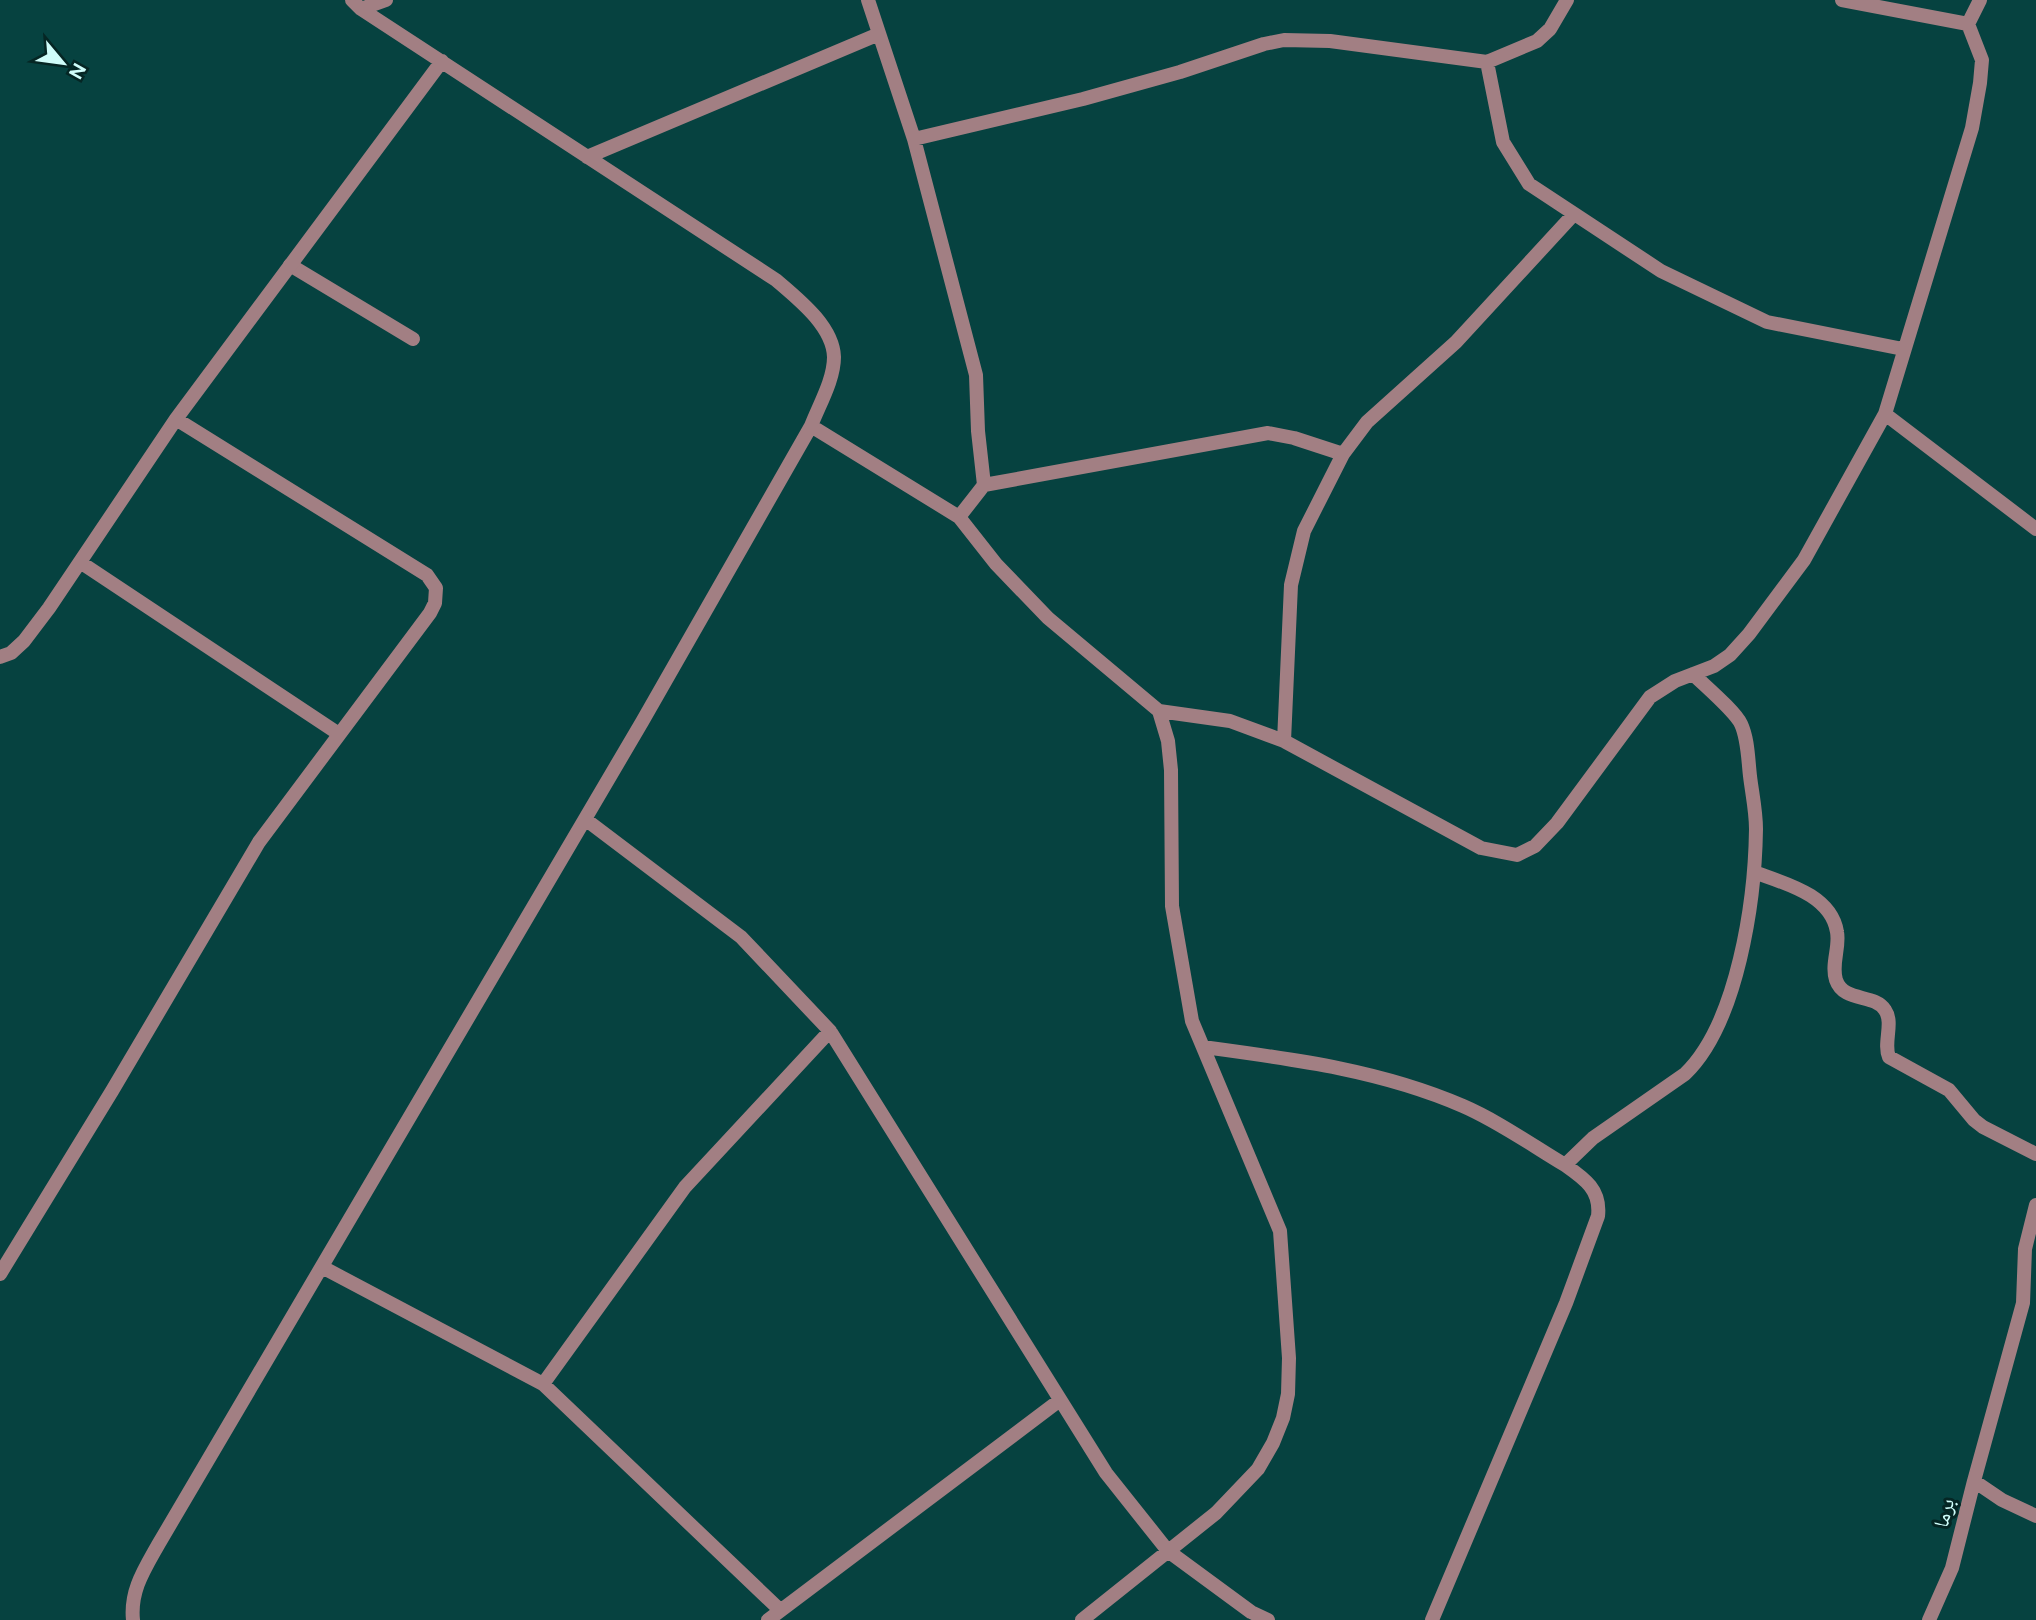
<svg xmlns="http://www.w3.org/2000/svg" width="2036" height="1620" font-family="Figtree,'Noto Naskh Arabic',sans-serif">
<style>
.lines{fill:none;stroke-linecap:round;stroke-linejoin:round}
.lane{stroke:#a27f83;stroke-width:14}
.street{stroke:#a27f83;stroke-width:14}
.labels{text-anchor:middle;stroke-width:6;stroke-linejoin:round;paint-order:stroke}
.street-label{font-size:21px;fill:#cffdfa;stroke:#052624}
</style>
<rect width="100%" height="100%" fill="#064240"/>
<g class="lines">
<!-- lane -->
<path class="lane" d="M290 265 413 339"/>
<!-- street -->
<path class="street" d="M868 0 914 139
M1842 0 1968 24 1980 0
M361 9 386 0
M1487 62 1503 142 1529 184 1661 271 1767 322 1903 349
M587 157 879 34
M1885 414 2036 529
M811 426 959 517 996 564 1048 618 1159 711 1168 741 1171 770 1172 906 1192 1021 1280 1231 1289 1358 1288 1394 1283 1418 1273 1443 1258 1469 1216 1513 1082 1620
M984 485 1268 433 1294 438 1343 454
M959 517 984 485 978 431 976 375 914 139 1083 99 1180 72 1264 44 1284 40 1330 41 1487 62 1537 41 1550 29 1567 0
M80 562 339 734
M0 657 11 653 24 641 49 608 176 419 442 61
M1159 711 1230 721 1284 741 1481 848 1517 855 1535 846 1557 823 1650 697 1675 681 1714 666 1730 655 1749 634 1804 560 1885 414 1972 128 1980 83 1982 60 1968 24
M1284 741 1291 585 1304 531 1343 454 1367 422 1456 342 1573 215
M585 819 741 937 830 1031 1106 1473 1168 1551 1251 1612 1268 1620
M1754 872C1783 883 1831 894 1837 932 1840 947 1831 964 1836 980 1844 1003 1874 993 1885 1010 1894 1023 1883 1043 1889 1057L1949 1090 1974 1120 1983 1127 2036 1154
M1203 1047C1292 1059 1380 1070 1463 1106 1498 1121 1533 1146 1565 1165L1593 1138 1685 1074C1738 1023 1755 900 1756 829 1756 811 1752 793 1750 776 1748 759 1748 739 1741 724 1735 711 1704 685 1693 674
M322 1267 543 1384 780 1610
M0 1274 112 1091 259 842 430 613 435 603 436 588 427 575 176 419
M543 1384 685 1187 830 1031
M1974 1481 2023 1303 2025 1249 2036 1205
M133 1620C130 1591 144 1570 158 1545L642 722 811 426C819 405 834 380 834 357 833 326 798 299 776 280L361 9 352 0
M768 1620 1060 1400
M1432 1620 1566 1303 1598 1216C1601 1190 1585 1179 1565 1165
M1929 1620 1952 1568 1974 1481 2002 1500 2036 1516"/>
</g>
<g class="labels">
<!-- street labels -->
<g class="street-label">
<text transform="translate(1944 1513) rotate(-76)" y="7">برما</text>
</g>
</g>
<!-- north arrow -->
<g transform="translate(63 63) rotate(119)" stroke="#052624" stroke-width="5" paint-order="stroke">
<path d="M0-5L12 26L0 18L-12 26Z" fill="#cffdfa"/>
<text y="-10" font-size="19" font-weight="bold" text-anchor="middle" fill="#cffdfa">N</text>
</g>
</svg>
